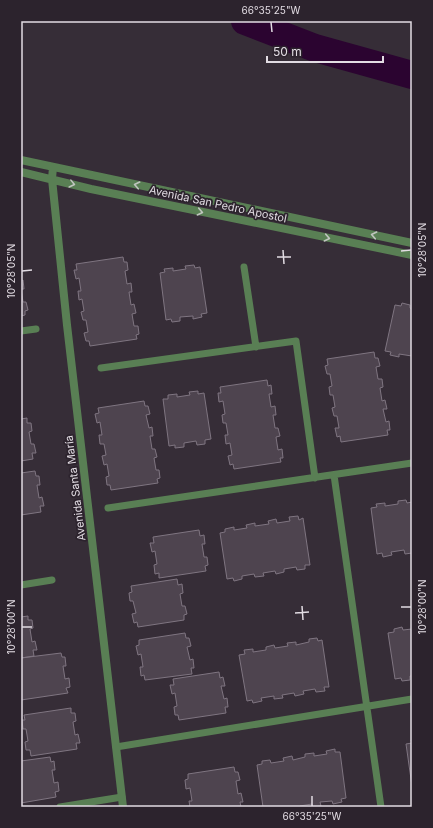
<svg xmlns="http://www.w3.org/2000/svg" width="433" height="828" font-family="Inter,sans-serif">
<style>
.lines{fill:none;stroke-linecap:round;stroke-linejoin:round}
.river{stroke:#2b0430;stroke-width:28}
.building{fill:#4e444f;stroke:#7f7581}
.service{stroke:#597f54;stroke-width:7}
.minor{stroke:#597f54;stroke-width:8}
.oneway{stroke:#c0c5bf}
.ticks{fill:none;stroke:#e2dce3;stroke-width:1.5}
.labels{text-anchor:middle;stroke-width:3.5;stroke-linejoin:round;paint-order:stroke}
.street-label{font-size:11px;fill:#e2dce3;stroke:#2c232d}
.neatline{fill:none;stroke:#e2dce3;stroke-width:1.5}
.ticks-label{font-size:10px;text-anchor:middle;fill:#e2dce3}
</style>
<rect width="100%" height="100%" fill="#362d37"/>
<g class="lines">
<!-- river -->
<path class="river" d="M245 21 315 48 412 75"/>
</g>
<!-- building -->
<path class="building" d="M123 257 124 262H127L128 270 125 271 127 284 131 283 132 292H129L131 305 134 304 136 313 132 314 134 326H138L139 334 136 335 137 339 90 346 89 341H86L84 333 88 332 86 320H83L81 312 84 311 82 299 79 300 78 291H81L79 278 76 279 74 270H77L76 264Z
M194 265 195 268 200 267 207 313 201 314 202 317 193 319V316L180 317V321L172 322 171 319 166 320 160 273 165 272 164 269 173 268V271L186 269 185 266Z
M23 280 24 289H21V281Z
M21 289 23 302H26L28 310 25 311V315L21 316Z
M402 303 410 305V308L412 309V356L399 354V357L390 355 391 352 385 351 395 305 401 306Z
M374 352 375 358H378L380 366 376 367 378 379H382L383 387 380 388 382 401 385 400 387 409H383L386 422 389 421 390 430H387L388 435 341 442 340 436 337 437 335 428H339L337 416H334L332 408 335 407 333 395H330L329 387 332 386 330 374H327L325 366 328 365 327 359Z
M267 380 268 386 271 385 272 394H269L271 407 275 406 276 415H273L275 428H278L280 436 276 437 278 450 282 449 283 458H280L281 462 234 469 233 464 230 465 228 456 232 455 230 443 226 444 225 435H228L226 423H223L222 415 225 414 223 401 219 402 218 393H221L220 387Z
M198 391V394L204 393 211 439 205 440V444L197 445 196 441 184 443V447L175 448V445L169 446 163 399H168V395L177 394V397L190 395 189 392Z
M144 401 145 406H148L150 414 146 415 149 428 152 427 153 436H150L152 449H155L157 457 154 458 156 470H159L160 478 157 479 158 483 111 490 110 485H107L106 477 109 476 107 464 104 465 102 456 106 455 104 444H100L99 435H102L100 422 97 423 95 414 99 413 98 408Z
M27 418V423H31L32 431 29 432 31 444H34L36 453H32L33 459 21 461V419Z
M35 471 36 476H39L40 485H37L39 498 42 497 44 506H40L41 512 21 515V473Z
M406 500 407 503 412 502V553L405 554 404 550 391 552 392 555 383 557 382 553 377 554 371 508 377 507 376 504 385 503V506L398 504V501Z
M298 516 299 520 303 518 310 565H305V569L297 570 296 567 284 569V572L276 574 275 571 263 573 264 576 255 577 254 574 242 576V579L234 581 233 578 227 579 220 533 225 532V529L234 527V530L247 528 246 525 255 523V526L269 524 268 521 276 519 277 523 290 521 289 517Z
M199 530 200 536 204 535 205 544H202L204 557H207L208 565 205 566 206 571 159 578V573L155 574 154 565 157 564 155 551 152 552 150 543H154L153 537Z
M177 579 178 585 182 584 183 593 180 594 182 606H185L187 614 184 615V620L138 627 137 622 134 623 132 614 136 613 133 601H130L129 593 132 592 131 586Z
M28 616V620H32L33 628 30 629 32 642 35 641 37 650H33L34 656 21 658V617Z
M402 627 403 630 412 629V676H410V680L402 681 401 678 395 679 388 633 394 632V629Z
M185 633 186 638H189L191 646 187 647 190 660 193 659 194 668H191L192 674 145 680 144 675 141 676 140 667H143L141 654 138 655 136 646 139 645V640Z
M317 638 318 641 322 640 329 687H324L325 691 316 692 315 689 303 691 304 694 295 696 294 693 282 695 283 698 274 699V696L261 698 262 701 253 703 252 700 247 701 239 655 245 654 244 650 253 649V652L266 650V647L274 645 275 648 288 646 287 643 296 642V645L309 642V639Z
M61 653 62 657H65L66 666H63L65 679 69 678 70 687 66 688 68 693 21 700V658Z
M219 672 220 678 223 677 225 686H221L224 699 227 698 228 707H225L226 713 179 720 178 715H175L174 707 177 706 175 693 172 694 170 685H174L173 679Z
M71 708V713H75L76 721 73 722 75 735 78 734 80 743H76L77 749 31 756 30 750H26L25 742 28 741 26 729H23L22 720H25L24 715Z
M411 740H412V786L406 744 412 743Z
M335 749V752H340L346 798 341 799 342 802 333 804 332 801 320 802 321 806 313 807 312 804 300 806V807H263L257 765 262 764V761L270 760 271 763 284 761 283 758 292 756 293 760 305 757V754L314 753V756L327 754 326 751Z
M50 757 51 762 54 761 55 770H52L54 783 58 782 59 791 55 792 56 797 21 803V761Z
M234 767 235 772H238L240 780 236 781 238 794 241 793 243 802H240L241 807H190L189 801H192L190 788 186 789 185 780 188 779V774Z"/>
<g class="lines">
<!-- service -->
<path class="service" d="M244 267 256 347
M21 331 36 329
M101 368 296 341 315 478
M334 475 381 807
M108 508 412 463
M21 585 52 580
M116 747 412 699
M60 807 122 797"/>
<!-- minor -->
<path class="minor" d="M21 160 412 243
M53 167 52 179 67 325 123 807
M21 172 91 189 412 255"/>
</g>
<!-- one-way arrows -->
<defs><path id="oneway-chevron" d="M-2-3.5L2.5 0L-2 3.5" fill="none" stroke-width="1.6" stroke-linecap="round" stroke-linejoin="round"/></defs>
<g class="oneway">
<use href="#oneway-chevron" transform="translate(72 184) rotate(14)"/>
<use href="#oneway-chevron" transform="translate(137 185) rotate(-168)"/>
<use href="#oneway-chevron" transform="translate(200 212) rotate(12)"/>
<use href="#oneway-chevron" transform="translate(374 235) rotate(-168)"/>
<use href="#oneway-chevron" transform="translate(327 238) rotate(12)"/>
</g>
<!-- ticks -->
<path class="ticks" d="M271 22 272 32M283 250 284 264M401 251 411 250M277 257H291M22 271 32 270M302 606 303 620M401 607H411M295 613 309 612M22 627H32M312 796V806"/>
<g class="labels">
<!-- street labels -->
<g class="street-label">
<text transform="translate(218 204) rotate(12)" y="4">Avenida San Pedro Apostol</text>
<text transform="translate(75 488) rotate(-97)" y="4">Avenida Santa María</text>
</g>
</g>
<!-- border -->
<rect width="433" height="828" fill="none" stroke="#2c232d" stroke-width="44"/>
<!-- scale -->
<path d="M267 56v6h116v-6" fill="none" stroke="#e2dce3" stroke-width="2"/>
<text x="273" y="56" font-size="12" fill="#e2dce3" stroke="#2c232d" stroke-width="3" paint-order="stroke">50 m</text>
<rect x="22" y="22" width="389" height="784" class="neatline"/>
<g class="ticks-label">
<text x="271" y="14">66°35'25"W</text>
<text transform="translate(422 250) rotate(-90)" y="4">10°28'05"N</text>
<text transform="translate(11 271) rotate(-90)" y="4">10°28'05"N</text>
<text transform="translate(422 607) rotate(-90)" y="4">10°28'00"N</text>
<text transform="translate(11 627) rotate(-90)" y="4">10°28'00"N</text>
<text x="312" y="820">66°35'25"W</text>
</g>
</svg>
